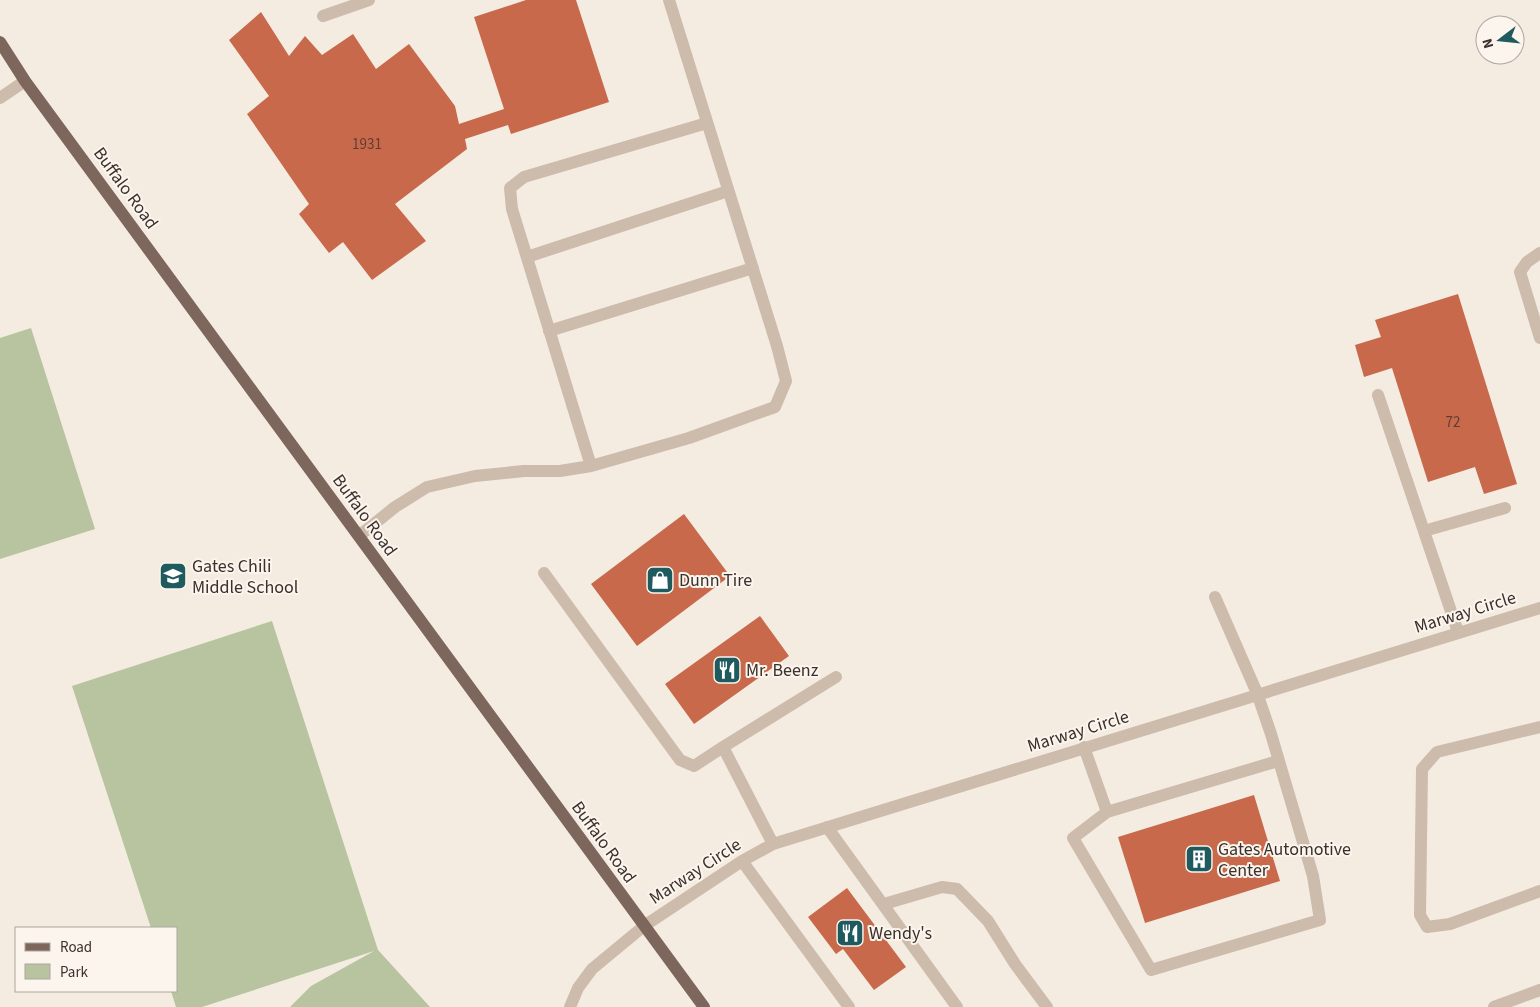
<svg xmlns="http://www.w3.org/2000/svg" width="1540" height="1007" font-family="'Source Sans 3',sans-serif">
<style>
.green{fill:#b8c4a0}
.building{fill:#c8694b}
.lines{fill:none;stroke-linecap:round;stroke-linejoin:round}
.minor{stroke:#cdbbac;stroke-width:12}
.major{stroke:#7d675c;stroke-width:12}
.labels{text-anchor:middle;stroke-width:4;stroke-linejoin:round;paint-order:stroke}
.number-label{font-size:15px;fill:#5e3e33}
.street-label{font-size:18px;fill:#3b302b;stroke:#fbf5ee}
.poi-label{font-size:18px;fill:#3b302b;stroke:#fbf5ee;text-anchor:start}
</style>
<rect width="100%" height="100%" fill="#f4ebe1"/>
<!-- green -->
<path class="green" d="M31 328 95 529 0 559V338Z
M272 621 378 950 430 1007H290L311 986 374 951 202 1007H176L171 991H176V928H151L72 686Z"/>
<!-- building -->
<path class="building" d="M526 0H576L609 102 511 134 508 125 465 139 467 149 395 204 426 241 372 280 343 242 329 253 299 214 309 204 247 114 269 96 229 40 261 12 289 56 305 36 322 55 353 34 376 69 409 44 455 106 459 124 504 109 474 17Z
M1458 294 1517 484 1484 494 1475 467 1428 482 1392 368 1364 377 1355 345 1381 337 1375 320Z
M684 514 730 576 637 646 591 584Z
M760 616 789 656 694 724 665 684Z
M1254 795 1280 881 1145 923 1118 837Z
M847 888 906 967 874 990 843 949 836 954 808 917Z"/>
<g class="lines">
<!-- minor -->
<path class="minor" d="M323 16 369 0
M0 98 25 81
M1540 253 1527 262 1520 272 1540 338
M527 257 728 191
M549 331 753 268
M1378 395 1458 632
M591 466 512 209 510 188 524 177 707 123
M1424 531 1505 508
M359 536 395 507 427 487 475 476 524 471H560L591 466 689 438 775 407 786 381 777 346 669 0
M544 573 680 760 694 766 723 747 773 844
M1540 727 1437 752 1422 769 1420 915 1427 927 1450 924 1540 891
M723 747 836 677
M1084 747 1107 812 1073 838 1151 970 1320 920 1313 876 1271 734 1257 693 1215 597
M1107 812 1278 761
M827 827 957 1007
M742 861 849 1007
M884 904 942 887 957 889 988 921 1015 964 1047 1007
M570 1007 578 988 592 969 644 926 742 861 773 844 1540 608
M1494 1007 1540 990"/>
<!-- major -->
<path class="major" d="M0 42 25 81 704 1007"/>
</g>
<!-- icons -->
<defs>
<g id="school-square" transform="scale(1.4375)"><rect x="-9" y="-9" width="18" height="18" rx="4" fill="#1f5a5e" stroke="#fbf5ee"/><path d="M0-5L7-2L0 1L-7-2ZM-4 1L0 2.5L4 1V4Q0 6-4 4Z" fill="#fff"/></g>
<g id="shop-square" transform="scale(1.4375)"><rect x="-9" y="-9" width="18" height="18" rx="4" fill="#1f5a5e" stroke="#fbf5ee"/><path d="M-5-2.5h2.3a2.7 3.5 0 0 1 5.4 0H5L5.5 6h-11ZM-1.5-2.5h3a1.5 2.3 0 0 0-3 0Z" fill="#fff"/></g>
<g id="restaurant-square" transform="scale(1.4375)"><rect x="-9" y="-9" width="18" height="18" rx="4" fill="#1f5a5e" stroke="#fbf5ee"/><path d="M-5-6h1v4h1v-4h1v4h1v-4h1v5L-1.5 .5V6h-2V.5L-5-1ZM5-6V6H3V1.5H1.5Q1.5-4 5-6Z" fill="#fff"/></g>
<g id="building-square" transform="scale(1.4375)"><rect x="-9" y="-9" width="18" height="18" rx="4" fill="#1f5a5e" stroke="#fbf5ee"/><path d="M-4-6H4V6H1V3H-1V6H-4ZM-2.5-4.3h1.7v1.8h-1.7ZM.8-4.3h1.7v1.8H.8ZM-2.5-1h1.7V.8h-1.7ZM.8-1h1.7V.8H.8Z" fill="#fff"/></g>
</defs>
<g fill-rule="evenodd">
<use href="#school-square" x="173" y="576"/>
<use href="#shop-square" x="660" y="580"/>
<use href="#restaurant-square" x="727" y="670"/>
<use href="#building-square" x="1199" y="859"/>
<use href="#restaurant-square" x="850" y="933"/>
</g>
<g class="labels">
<!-- number labels -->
<g class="number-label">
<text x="367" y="149">1931</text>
<text x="1453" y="427">72</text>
</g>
<!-- street labels -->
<g class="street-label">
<text transform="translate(126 188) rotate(54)" y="6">Buffalo Road</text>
<text transform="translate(365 515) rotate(54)" y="6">Buffalo Road</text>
<text transform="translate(1465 612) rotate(-17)" y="6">Marway Circle</text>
<text transform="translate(1078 731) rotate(-17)" y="6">Marway Circle</text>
<text transform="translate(604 842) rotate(54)" y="6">Buffalo Road</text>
<text transform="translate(695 871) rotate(-33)" y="6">Marway Circle</text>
</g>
<!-- poi labels -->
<g class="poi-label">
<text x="192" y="572">Gates Chili<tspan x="192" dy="21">Middle School</tspan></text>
<text x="679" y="586">Dunn Tire</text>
<text x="746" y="676">Mr. Beenz</text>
<text x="1218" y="855">Gates Automotive<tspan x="1218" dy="21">Center</tspan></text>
<text x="869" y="939">Wendy's</text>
</g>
</g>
<!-- legend -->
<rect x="15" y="927" width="162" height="65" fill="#fbf5ee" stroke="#aea6a0"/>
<rect x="25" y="943" width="25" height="8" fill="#7d675c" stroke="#aea6a0"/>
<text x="60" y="952" font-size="15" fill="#3b302b">Road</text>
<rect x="25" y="964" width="25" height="15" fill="#b8c4a0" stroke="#aea6a0"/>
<text x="60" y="977" font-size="15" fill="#3b302b">Park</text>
<!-- north arrow -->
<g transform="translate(1500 40) rotate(254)"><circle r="24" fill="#fbf5ee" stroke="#aea6a0"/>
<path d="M0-4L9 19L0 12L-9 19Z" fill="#1f5a5e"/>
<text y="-8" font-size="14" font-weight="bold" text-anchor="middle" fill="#3b302b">N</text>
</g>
</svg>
